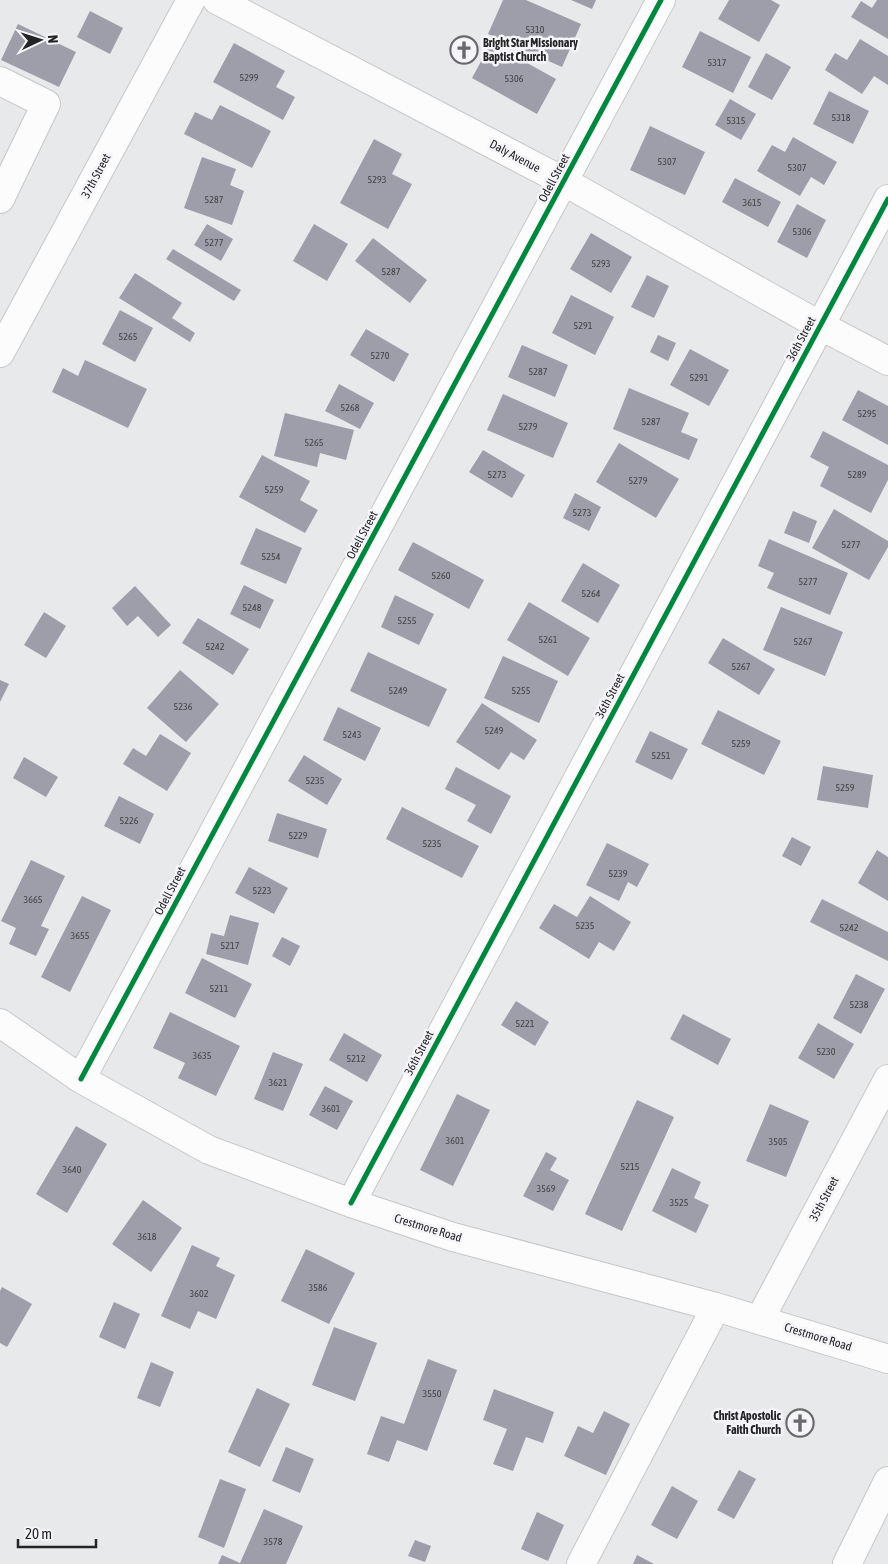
<svg xmlns="http://www.w3.org/2000/svg" width="888" height="1564" font-family="'Asap Condensed',sans-serif">
<style>
.building{fill:#9d9ea9}
.lines{fill:none;stroke-linecap:round;stroke-linejoin:round}
.minor-casing{stroke:#c6c7c8;stroke-width:30}
.minor{stroke:#fcfcfc;stroke-width:28}
.cycleway-casing{stroke:#f5f5f9;stroke-width:8}
.cycleway{stroke:#00873e;stroke-width:5}
.labels{text-anchor:middle;stroke-width:5;stroke-linejoin:round;paint-order:stroke}
.number-label{font-size:10px;fill:#424247}
.poi-label{font-size:12px;font-weight:bold;fill:#242426;stroke:#f5f5f9;text-anchor:start}
.street-label{font-size:12px;fill:#242426;stroke:#f5f5f9}
</style>
<rect width="100%" height="100%" fill="#e8e9eb"/>
<!-- building -->
<path class="building" d="M503 0H526L581 24 562 67 488 34Z
M571 0H596L592 9Z
M729 0H771L780 5 759 42 718 19Z
M877 0H888V39L851 17 861 1 872 8Z
M90 11 123 28 110 54 77 37Z
M18 24 76 52 59 87 1 60Z
M700 31 751 57 733 93 682 67Z
M860 39 888 56V85L874 76 862 94 825 70 835 53 847 60Z
M234 43 285 71 276 87 295 97 283 120 213 82Z
M491 43 556 79 537 114 472 78Z
M766 53 791 67 772 100 748 87Z
M829 91 869 111 853 144 813 124Z
M730 99 756 114 741 140 715 125Z
M220 105 271 131 252 168 184 134 195 112 212 120Z
M650 126 705 152 685 195 630 170Z
M793 137 837 162 824 185 811 177 800 196 757 171 772 145 785 152Z
M374 139 402 154 392 174 412 184 388 229 340 203Z
M202 157 236 169 230 185 244 191 232 225 184 208Z
M735 178 781 202 768 227 722 202Z
M797 204 826 220 807 258 777 242Z
M207 224 233 239 221 261 194 245Z
M314 224 348 244 327 281 293 261Z
M591 233 632 257 611 293 570 269Z
M373 238 427 280 410 303 355 261Z
M173 249 241 290 234 301 166 259Z
M135 273 182 303 172 318 195 333 190 342 119 298Z
M647 275 669 286 654 318 631 307Z
M571 295 614 317 595 355 552 333Z
M120 310 153 328 135 362 102 344Z
M366 329 409 354 394 382 350 355Z
M658 335 676 343 668 361 650 352Z
M522 345 568 365 555 397 508 377Z
M690 349 729 370 709 406 670 385Z
M85 360 147 389 128 428 52 392 63 368 78 376Z
M339 384 374 403 360 429 325 411Z
M629 388 689 413 681 432 698 439 689 460 613 429Z
M858 390 888 406V445L842 420Z
M503 394 568 423 553 458 487 430Z
M285 413 354 430 346 460 320 453 317 467 274 456Z
M823 431 888 465V480L871 513 820 486 829 467 810 457Z
M619 443 679 479 656 518 596 482Z
M483 450 525 475 512 498 469 472Z
M262 455 310 481 300 500 318 510 305 533 239 497Z
M575 493 601 507 589 531 563 518Z
M834 509 888 541V547L869 580 812 548Z
M793 511 817 521 809 543 784 533Z
M256 528 302 548 286 584 240 564Z
M769 539 848 573 830 615 767 588 774 573 758 566Z
M413 542 484 580 469 609 398 570Z
M583 563 620 585 598 623 561 601Z
M244 585 274 600 260 629 230 614Z
M135 586 171 625 158 637 138 616 127 626 112 608Z
M395 595 434 614 419 645 381 627Z
M529 602 590 638 568 676 507 640Z
M781 607 843 632 825 676 763 650Z
M44 612 66 626 46 658 24 645Z
M198 618 249 649 233 675 182 643Z
M723 638 775 669 759 695 708 663Z
M368 652 447 689 429 727 350 691Z
M503 656 558 681 539 723 484 698Z
M180 670 219 704 186 742 147 708Z
M0 680 9 684 0 702Z
M482 703 537 740 524 760 511 752 499 770 456 742Z
M338 707 381 728 365 761 323 740Z
M718 710 781 741 764 775 701 744Z
M650 731 688 749 672 780 635 762Z
M160 734 191 753 167 791 123 764 133 748 146 756Z
M304 755 342 779 327 805 288 781Z
M24 757 58 777 46 797 13 778Z
M823 766 873 775 868 808 817 800Z
M456 767 511 796 491 834 467 821 476 805 445 789Z
M119 796 154 814 140 844 104 826Z
M402 807 479 846 462 878 386 839Z
M277 813 327 829 318 858 268 841Z
M792 837 811 847 801 866 782 856Z
M607 843 649 864 637 887 628 882 619 901 586 885Z
M877 850 888 857V901L858 883Z
M31 860 65 876 41 926 49 929 36 956 9 944 16 928 1 921Z
M249 867 288 888 274 914 235 893Z
M82 896 111 910 70 992 41 977Z
M590 896 631 922 614 951 599 942 589 959 539 928 554 904 577 917Z
M822 899 888 932V961L810 922Z
M230 915 259 923 248 965 206 954 211 933 224 936Z
M282 937 300 946 290 966 272 956Z
M202 958 252 984 235 1018 185 993Z
M856 974 885 989 861 1034 833 1018Z
M516 1001 549 1022 535 1046 501 1025Z
M170 1012 240 1046 216 1096 178 1078 185 1063 153 1048Z
M683 1014 731 1039 718 1065 670 1039Z
M818 1023 854 1044 834 1079 798 1058Z
M344 1033 382 1055 367 1082 329 1060Z
M273 1052 303 1064 283 1111 254 1099Z
M325 1086 353 1101 337 1130 309 1115Z
M457 1094 490 1110 453 1186 420 1170Z
M637 1100 674 1117 622 1231 585 1214Z
M770 1104 809 1121 786 1177 746 1161Z
M76 1126 107 1144 67 1213 36 1194Z
M546 1152 557 1158 550 1170 569 1180 553 1211 523 1196Z
M672 1168 701 1182 694 1198 709 1205 696 1233 652 1211Z
M143 1200 182 1228 151 1272 112 1244Z
M192 1245 220 1258 216 1266 235 1275 216 1319 198 1311 190 1329 161 1316Z
M306 1249 355 1273 329 1324 281 1301Z
M2 1287 32 1304 7 1347 0 1343V1291Z
M114 1302 140 1314 125 1349 99 1337Z
M334 1327 377 1343 355 1401 312 1385Z
M428 1359 457 1370 427 1451 397 1440 389 1462 367 1454 381 1416 404 1424Z
M151 1362 174 1372 160 1407 137 1398Z
M257 1388 290 1404 260 1467 228 1452Z
M494 1389 554 1412 543 1443 526 1437 513 1471 493 1464 507 1429 483 1420Z
M604 1411 630 1424 606 1475 564 1456 578 1426 593 1433Z
M286 1447 314 1459 300 1493 272 1481Z
M739 1470 756 1479 734 1519 717 1510Z
M220 1479 246 1489 224 1548 198 1537Z
M672 1486 698 1501 677 1539 651 1525Z
M264 1509 303 1526 286 1564H218L222 1555 240 1563Z
M537 1512 564 1525 548 1561 521 1549Z
M415 1540 431 1546 425 1562 408 1556Z
M637 1555 654 1564H633Z"/>
<g class="lines">
<!-- minor casing -->
<g class="minor-casing">
<path id="minor" d="M217 0 563 181 819 325 888 361
M0 81 46 104 0 199
M0 353 191 0
M0 1023 81 1079 209 1150 351 1203 453 1237 716 1307 888 1359
M81 1079 661 0
M351 1203 888 199
M760 1319 888 1079
M581 1564 716 1307
M847 1564 888 1481"/>
</g>
<!-- minor -->
<use href="#minor" class="minor"/>
<!-- cycleway casing -->
<g class="cycleway-casing">
<path id="cycleway" d="M81 1079 661 0
M351 1203 888 199"/>
</g>
<!-- cycleway -->
<use href="#cycleway" class="cycleway"/>
</g>
<!-- icons -->
<defs>
<g id="church-ring" transform="scale(1.4375)"><circle r="9.5" fill="#f5f5f9" stroke="#69696b" stroke-width="1.5"/><path d="M-1.2-6h2.4v3.5h3.3v2.4h-3.3V6h-2.4V-.1h-3.3v-2.4h3.3Z" fill="#69696b"/></g>
</defs>
<g fill-rule="evenodd">
<use href="#church-ring" x="464" y="50"/>
<use href="#church-ring" x="800" y="1423"/>
</g>
<g class="labels">
<!-- number labels -->
<g class="number-label">
<text x="535" y="33">5310</text>
<text x="717" y="66">5317</text>
<text x="249" y="81">5299</text>
<text x="514" y="82">5306</text>
<text x="841" y="121">5318</text>
<text x="736" y="124">5315</text>
<text x="667" y="165">5307</text>
<text x="797" y="171">5307</text>
<text x="377" y="183">5293</text>
<text x="214" y="203">5287</text>
<text x="752" y="206">3615</text>
<text x="802" y="235">5306</text>
<text x="214" y="246">5277</text>
<text x="601" y="267">5293</text>
<text x="391" y="275">5287</text>
<text x="583" y="329">5291</text>
<text x="128" y="340">5265</text>
<text x="380" y="359">5270</text>
<text x="538" y="375">5287</text>
<text x="699" y="381">5291</text>
<text x="350" y="411">5268</text>
<text x="867" y="417">5295</text>
<text x="651" y="425">5287</text>
<text x="528" y="430">5279</text>
<text x="314" y="446">5265</text>
<text x="497" y="478">5273</text>
<text x="857" y="478">5289</text>
<text x="638" y="484">5279</text>
<text x="274" y="493">5259</text>
<text x="582" y="516">5273</text>
<text x="851" y="548">5277</text>
<text x="271" y="560">5254</text>
<text x="441" y="579">5260</text>
<text x="808" y="585">5277</text>
<text x="591" y="597">5264</text>
<text x="252" y="611">5248</text>
<text x="407" y="624">5255</text>
<text x="548" y="643">5261</text>
<text x="803" y="645">5267</text>
<text x="215" y="650">5242</text>
<text x="741" y="670">5267</text>
<text x="398" y="694">5249</text>
<text x="521" y="694">5255</text>
<text x="183" y="710">5236</text>
<text x="494" y="734">5249</text>
<text x="352" y="738">5243</text>
<text x="741" y="747">5259</text>
<text x="661" y="759">5251</text>
<text x="315" y="784">5235</text>
<text x="845" y="791">5259</text>
<text x="129" y="824">5226</text>
<text x="298" y="839">5229</text>
<text x="432" y="847">5235</text>
<text x="618" y="877">5239</text>
<text x="262" y="894">5223</text>
<text x="33" y="903">3665</text>
<text x="585" y="929">5235</text>
<text x="849" y="931">5242</text>
<text x="80" y="939">3655</text>
<text x="230" y="949">5217</text>
<text x="219" y="992">5211</text>
<text x="859" y="1008">5238</text>
<text x="525" y="1027">5221</text>
<text x="826" y="1055">5230</text>
<text x="202" y="1059">3635</text>
<text x="356" y="1062">5212</text>
<text x="278" y="1086">3621</text>
<text x="331" y="1112">3601</text>
<text x="455" y="1144">3601</text>
<text x="778" y="1145">3505</text>
<text x="630" y="1170">5215</text>
<text x="72" y="1173">3640</text>
<text x="546" y="1192">3569</text>
<text x="679" y="1206">3525</text>
<text x="147" y="1240">3618</text>
<text x="318" y="1291">3586</text>
<text x="199" y="1297">3602</text>
<text x="432" y="1397">3550</text>
<text x="273" y="1545">3578</text>
</g>
<!-- poi labels -->
<g class="poi-label">
<text x="483" y="47">Bright Star Missionary<tspan x="483" dy="14">Baptist Church</tspan></text>
<text x="781" y="1420" text-anchor="end">Christ Apostolic<tspan x="781" dy="14">Faith Church</tspan></text>
</g>
<!-- street labels -->
<g class="street-label">
<text transform="translate(515 156) rotate(28)" y="4">Daly Avenue</text>
<text transform="translate(96 176) rotate(-62)" y="4">37th Street</text>
<text transform="translate(554 178) rotate(-62)" y="4">Odell Street</text>
<text transform="translate(801 339) rotate(-62)" y="4">36th Street</text>
<text transform="translate(362 535) rotate(-62)" y="4">Odell Street</text>
<text transform="translate(610 696) rotate(-62)" y="4">36th Street</text>
<text transform="translate(170 891) rotate(-62)" y="4">Odell Street</text>
<text transform="translate(419 1053) rotate(-62)" y="4">36th Street</text>
<text transform="translate(824 1199) rotate(-62)" y="4">35th Street</text>
<text transform="translate(428 1228) rotate(17)" y="4">Crestmore Road</text>
<text transform="translate(818 1337) rotate(17)" y="4">Crestmore Road</text>
</g>
</g>
<!-- north arrow -->
<g transform="translate(40 40) rotate(86)" stroke="#f5f5f9" stroke-width="4" paint-order="stroke">
<path d="M0-4L9 19L0 12L-9 19Z" fill="#242426"/>
<text y="-8" font-size="14" font-weight="bold" text-anchor="middle" fill="#242426">N</text>
</g>
<!-- scale -->
<path d="M18 1539v8h78v-8" fill="none" stroke="#242426" stroke-width="2.5"/>
<text x="25" y="1539" font-size="15" fill="#242426" stroke="#f5f5f9" stroke-width="4" paint-order="stroke">20 m</text>
</svg>
